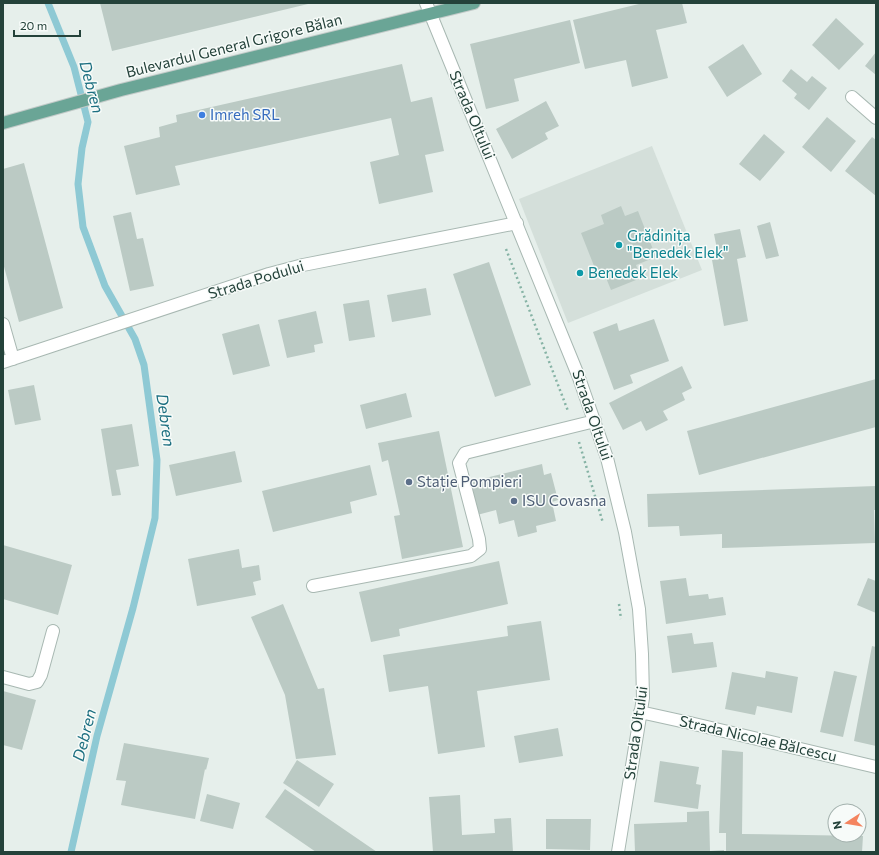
<svg xmlns="http://www.w3.org/2000/svg" width="879" height="855" font-family="Commissioner,sans-serif">
<style>
.built{fill:#d4dfda}
.lines{fill:none;stroke-linecap:round;stroke-linejoin:round}
.stream{stroke:#8ec9d4;stroke-width:7}
.building{fill:#bbcac4}
.minor-casing{stroke:#a8b8b2;stroke-width:14}
.major-casing{stroke:#c2cac8;stroke-width:14}
.path{stroke:#86b3a5;stroke-width:2.5;stroke-dasharray:2 3;stroke-linecap:butt}
.minor{stroke:#fff;stroke-width:12}
.major{stroke:#6aa596;stroke-width:12}
.shop-dot{fill:#3f7fe0;stroke:#f7fbf9;stroke-width:1.5}
.culture-dot{fill:#0f9aa8;stroke:#f7fbf9;stroke-width:1.5}
.service-dot{fill:#5c6f8a;stroke:#f7fbf9;stroke-width:1.5}
.labels{text-anchor:middle;stroke-width:3;stroke-linejoin:round;paint-order:stroke}
.street-label{font-size:15px;fill:#24423a;stroke:#f7fbf9}
.shop-label{font-size:15px;fill:#366cbe;stroke:#f7fbf9;text-anchor:start}
.culture-label{font-size:15px;fill:#0d838f;stroke:#f7fbf9;text-anchor:start}
.service-label{font-size:15px;fill:#4e5e75;stroke:#f7fbf9;text-anchor:start}
.water-label{font-size:16px;font-style:italic;fill:#1c6f80;stroke:#f7fbf9}
</style>
<rect width="100%" height="100%" fill="#e6efeb"/>
<!-- built -->
<path class="built" d="M652 146 702 270 568 323 519 199Z"/>
<g class="lines">
<!-- stream -->
<path class="stream" d="M48 3 74 67 88 122 82 148 78 184 83 227 105 286 135 339 144 365 157 460 155 518 133 608 97 736 71 852"/>
</g>
<!-- building -->
<path class="building" d="M100 3H308V4L112 51Z
M643 3H682L687 23 656 30 668 78 632 87 626 60 585 69 573 20Z
M836 18 864 44 839 70 812 45Z
M570 20 580 63 514 79 519 101 486 109 470 44Z
M743 44 762 74 727 97 708 67Z
M876 52V75L865 66Z
M402 64 411 102 432 97 444 151 425 155 433 192 379 204 370 162 399 155 391 118 175 166 180 185 136 195 124 146 160 137 159 127 177 122 176 115Z
M791 69 807 82 812 76 827 88 809 110 794 98 797 94 782 81Z
M546 101 559 126 545 133 548 139 512 159 496 129Z
M827 117 856 141 831 172 802 147Z
M764 134 785 152 760 181 739 164Z
M872 137 876 140V196L845 171Z
M24 163 63 308 19 322 3 263V169Z
M621 206 625 216 638 211 656 257 636 265 641 278 611 290 604 273 598 276 581 233 604 224 601 215Z
M131 212 137 239 143 238 154 286 130 291 113 216Z
M770 222 779 256 766 259 757 226Z
M740 229 746 257 737 259 748 321 724 326 712 260 719 259 714 234Z
M489 262 531 385 495 397 453 274Z
M426 288 431 315 392 322 387 295Z
M369 300 375 337 349 341 343 304Z
M316 311 323 343 314 345 315 352 287 358 278 320Z
M654 319 669 361 630 375 633 383 614 390 593 332 617 323 619 331Z
M259 324 270 366 233 375 222 334Z
M682 366 692 388 682 393 685 400 663 411 668 420 646 431 641 421 623 430 609 403Z
M876 379V427L699 475 687 431Z
M34 385 41 420 15 425 8 390Z
M406 393 412 417 366 429 360 405Z
M132 424 139 466 116 470 121 495 112 496 101 429Z
M439 431 463 547 402 559 394 516 400 515 388 460 382 462 378 443Z
M235 451 242 482 176 496 169 465Z
M542 464 544 475 551 473 558 500 552 502 556 521 536 526 537 532 518 537 514 520 499 524 496 510 477 515 469 482Z
M370 465 377 495 350 502 352 513 273 532 262 491Z
M876 486V510H874L875 543 722 548V534L680 536 679 526 648 527 647 494Z
M3 545 72 565 58 615 3 599Z
M239 549 242 568 259 565 261 580 253 582 256 595 197 606 188 559Z
M499 561 508 604 399 629 400 636 371 642 359 592Z
M686 578 689 596 708 594 709 599 723 597 726 615 666 624 660 581Z
M868 578 876 581V613L857 605Z
M283 604 318 689 324 688 336 755 296 759 285 695 251 617Z
M541 621 550 680 477 691 485 747 438 754 428 686 389 692 383 655 508 636 507 626Z
M692 633 694 644 713 642 717 667 672 673 667 636Z
M872 646 876 647V746L854 741Z
M766 671 798 677 792 713 757 706 755 715 725 709 732 672 765 678Z
M834 671 857 676 843 737 820 732Z
M3 691 36 700 22 750 3 745Z
M558 728 563 756 519 763 514 736Z
M124 743 209 758 206 770 205 769 195 819 121 805 126 781 116 780Z
M722 750 743 752 742 834 863 836 862 852H726V833H719Z
M297 760 334 784 319 807 283 783Z
M660 761 699 767 696 784 701 785 698 809 654 802Z
M285 789 377 852H316L265 817Z
M207 794 240 803 233 829 200 821Z
M460 795 462 835 495 833 494 819 511 818 513 852H433L429 797Z
M709 811 710 851 724 850V852H635L634 824 687 822V812Z
M546 819H591L590 850 546 849Z"/>
<g class="lines">
<!-- minor casing -->
<g class="minor-casing">
<path id="minor" d="M426 3 578 375 607 458 625 532 639 609 642 654 643 698 618 852
M852 97 876 118
M3 324 13 359
M3 362 269 274 303 265 517 223
M313 586 471 556 480 549 479 539 459 463 465 453 595 421
M3 677 29 684 37 682 41 675 53 631
M640 712 690 723 876 767"/>
</g>
<!-- major casing -->
<g class="major-casing">
<path id="major" d="M3 123 121 90 474 3"/>
</g>
<!-- path -->
<path class="path" d="M506 249 568 411
M579 442 603 523
M619 604 621 619"/>
<!-- minor -->
<use href="#minor" class="minor"/>
<!-- major -->
<use href="#major" class="major"/>
</g>
<!-- markers -->
<circle class="shop-dot" cx="202" cy="115" r="4"/>
<g class="culture-dot">
<circle cx="619" cy="245" r="4"/>
<circle cx="580" cy="273" r="4"/>
</g>
<g class="service-dot">
<circle cx="409" cy="482" r="4"/>
<circle cx="514" cy="501" r="4"/>
</g>
<g class="labels">
<!-- street labels -->
<g class="street-label">
<text transform="translate(234 46) rotate(-14)" y="5">Bulevardul General Grigore Bălan</text>
<text transform="translate(472 115) rotate(67)" y="5">Strada Oltului</text>
<text transform="translate(256 280) rotate(-17)" y="5">Strada Podului</text>
<text transform="translate(592 415) rotate(71)" y="5">Strada Oltului</text>
<text transform="translate(636 733) rotate(-82)" y="5">Strada Oltului</text>
<text transform="translate(758 739) rotate(13)" y="5">Strada Nicolae Bălcescu</text>
</g>
<!-- shop labels -->
<g class="shop-label">
<text x="210" y="120">Imreh SRL</text>
</g>
<!-- culture labels -->
<g class="culture-label">
<text x="627" y="241">Grădinița<tspan x="627" dy="17">"Benedek Elek"</tspan></text>
<text x="588" y="278">Benedek Elek</text>
</g>
<!-- service labels -->
<g class="service-label">
<text x="417" y="487">Stație Pompieri</text>
<text x="522" y="506">ISU Covasna</text>
</g>
<!-- water labels -->
<g class="water-label">
<text transform="translate(92 87) rotate(75)" y="6">Debren</text>
<text transform="translate(166 420) rotate(82)" y="6">Debren</text>
<text transform="translate(84 735) rotate(-76)" y="6">Debren</text>
</g>
</g>
<!-- border -->
<rect width="879" height="855" fill="none" stroke="#24423a" stroke-width="8"/>
<!-- north arrow -->
<g transform="translate(847 823) rotate(258)"><circle r="19" fill="#f7fbf9" stroke="#a3b1ad"/>
<path d="M0-3L7 15L0 10L-7 15Z" fill="#f4845f"/>
<text y="-6" font-size="11" font-weight="bold" text-anchor="middle" fill="#24423a">N</text>
</g>
<!-- scale -->
<path d="M14 30v6h66v-6" fill="none" stroke="#24423a" stroke-width="2"/>
<text x="20" y="30" font-size="12" fill="#24423a" stroke="#f7fbf9" stroke-width="3" paint-order="stroke">20 m</text>
</svg>
